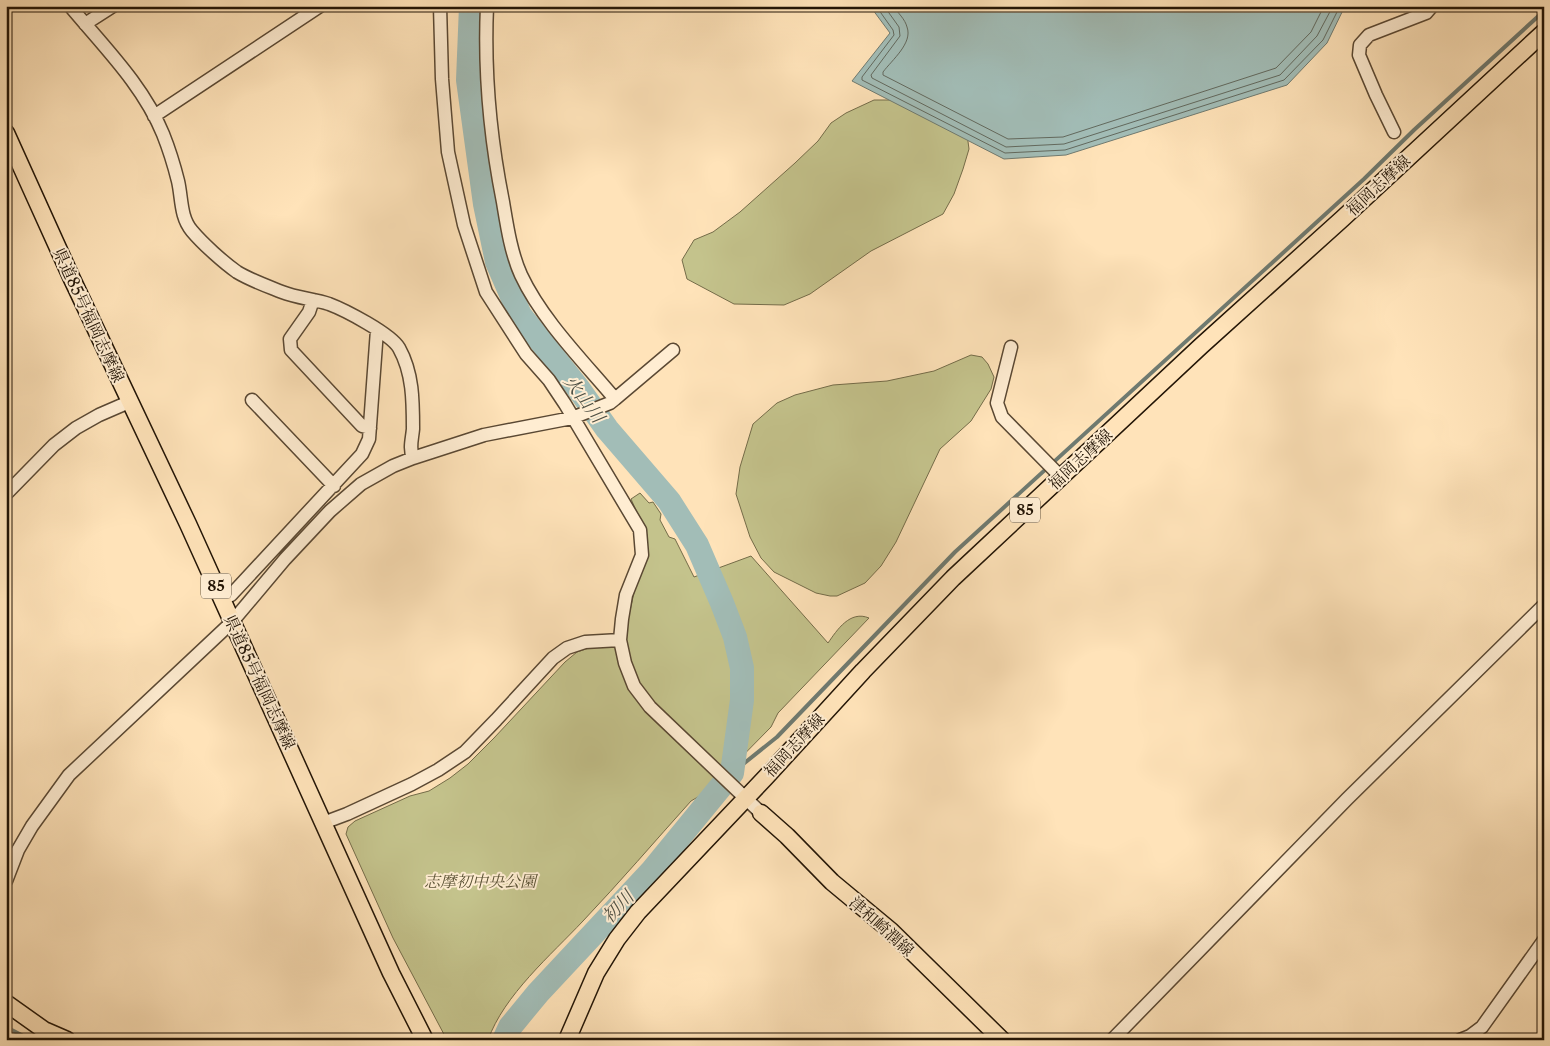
<svg xmlns="http://www.w3.org/2000/svg" width="1550" height="1046" font-family="'Libre Caslon Text','Noto Serif JP',serif">
<style>
.green{fill:#c4c38c;stroke:#746c49}
.water{fill:#a2bdb7;stroke:#6f7a70}
.lines{fill:none;stroke-linecap:round;stroke-linejoin:round}
.shore{stroke:#62695e;stroke-width:1}
.stream{stroke:#6f7a70;stroke-width:4}
.river{stroke:#a2bdb7;stroke-width:24}
.minor-casing{stroke:#5a4833;stroke-width:15}
.major-casing{stroke:#231506;stroke-width:19}
.minor{stroke:#ffedd2;stroke-width:12}
.major{stroke:#ffe3b9;stroke-width:16}
.labels{text-anchor:middle;stroke-width:4;stroke-linejoin:round;paint-order:stroke}
.shield{fill:#ffedd2;stroke:#655643;stroke-width:1}
.shield-label{font-size:15px;font-weight:bold;fill:#231506}
.street-label{font-size:16px;fill:#231506;stroke:#ffedd2}
.park-label{font-size:16px;font-style:italic;fill:#5b5235;stroke:#ffedd2}
.water-label{font-size:18px;font-style:italic;fill:#4f5044;stroke:#ffedd2}
</style>
<rect width="100%" height="100%" fill="#ffe3b9"/>
<filter id="stains"><feTurbulence type="fractalNoise" baseFrequency=".004" numOctaves="4"/><feColorMatrix values="0 0 0 0 .2 0 0 0 0 .09 0 0 0 0 .02 0 0 0 .5 -.17"/></filter>
<radialGradient id="worn" r=".72"><stop offset=".6" stop-color="#630" stop-opacity="0"/><stop offset="1" stop-color="#630" stop-opacity=".3"/></radialGradient>
<!-- green -->
<path class="green" d="M874 100H895L967 134 969 149 963 169 954 194 943 214 871 251 810 294 784 305 734 304 687 279 682 260 694 240 713 232 740 212 795 163 818 141 831 123 846 113Z
M971 355 982 357 988 364 994 377 991 389 971 421 940 449 896 542 881 566 865 583 837 596H830L816 593 774 572 761 558 750 537 736 494 740 467 753 424 777 403 795 395 833 385 887 381 934 371Z
M640 493 649 503 653 502 661 514 660 520 669 537 675 539 694 577 751 556 828 643C837 630 850 610 869 618L778 713 771 727 708 791 691 801C655 841 620 882 583 921 551 955 504 995 488 1040H447L393 938 346 834 348 827 355 821 410 796 429 791 450 778 468 764 494 738 565 662 577 652 592 647 626 628 647 535 631 499Z"/>
<!-- water -->
<path class="water" d="M870 6H1345L1327 43 1287 85 1066 155 1004 159 852 81 890 33Z"/>
<g class="lines">
<!-- shore -->
<path class="shore" d="M876 6 893 30 894 35 862 77V80L1005 153 1065 150 1284 80 1323 40 1340 6
M884 6 899 27 900 36 871 75 872 78 1006 147 1064 144 1280 75 1317 36 1333 6
M893 6C898 13 905 19 907 27 913 43 892 60 883 72V75L1008 139 1063 137 1276 68 1311 32 1324 6"/>
<!-- stream -->
<path class="stream" d="M732 773 777 737 955 552 1364 179 1414 130 1544 11
M6 1027 31 1040"/>
<!-- river -->
<path class="river" d="M471 6 468 80 485 204 497 262 520 315 578 388 607 429 669 501 697 545 722 603 735 637 742 668V700L732 773 651 872 538 993 510 1027 504 1040"/>
<!-- minor casing -->
<g class="minor-casing">
<path id="minor" d="M70 6C104 47 143 85 163 134 169 149 174 165 178 181 182 198 180 217 192 231 203 244 223 262 237 272 250 280 267 286 282 292 297 298 314 299 329 304 345 310 391 334 399 348 413 373 413 401 413 429 412 440 409 448 413 458
M440 6 442 79 448 152 464 225 486 292 526 354 549 380 565 404 640 530 642 555 626 595 622 619 620 640 625 663 634 686 650 707 761 813
M85 24 113 6
M154 116 320 6
M1394 132 1376 95 1359 55 1360 45 1369 35 1426 13 1432 6
M313 300 309 312 290 339 291 350 362 426 370 428
M1011 347 997 403 1002 417 1061 477
M615 399 673 350
M252 400 334 486
M6 494 54 445 76 428 99 415 129 402
M222 598 231 595 362 454 369 439 377 330
M323 823 347 814 412 784 438 770 465 752 496 720 553 658 567 648 585 642 620 640
M6 881 18 850 32 826 69 775 232 622 285 559 330 511 361 484 393 466 413 458 484 435 572 418 610 403 615 399C584 362 542 320 521 275 511 253 507 226 503 202 490 137 484 73 487 6
M1112 1040 1347 799 1544 605
M1460 1040 1470 1036 1482 1027 1544 940"/>
</g>
<!-- major casing -->
<g class="major-casing">
<path id="major" d="M6 133 72 279 188 524 391 973 425 1040
M761 813 787 836 832 882 891 931 1002 1040
M6 1003 44 1030 67 1040
M567 1040 596 973 617 939 638 912 766 777 863 671 953 578 1201 346 1342 219 1544 32"/>
</g>
<!-- minor -->
<use href="#minor" class="minor"/>
<!-- major -->
<use href="#major" class="major"/>
</g>
<g class="labels">
<!-- shield labels -->
<g class="shield">
<rect x="1010" y="497.5" width="30" height="25" rx="4"/>
<rect x="201" y="573.5" width="30" height="25" rx="4"/>
</g>
<g class="shield-label">
<text x="1025" y="515">85</text>
<text x="216" y="591">85</text>
</g>
<!-- street labels -->
<g class="street-label">
<text transform="translate(1378 185) rotate(-43)" y="6">福岡志摩線</text>
<text transform="translate(89 315) rotate(65)" y="6">県道85号福岡志摩線</text>
<text transform="translate(1080 459) rotate(-43)" y="6">福岡志摩線</text>
<text transform="translate(260 682) rotate(65)" y="6">県道85号福岡志摩線</text>
<text transform="translate(794 745) rotate(-47)" y="6">福岡志摩線</text>
<text transform="translate(882 926) rotate(42)" y="6">津和崎潤線</text>
</g>
<!-- park labels -->
<g class="park-label">
<text x="480" y="887">志摩初中央公園</text>
</g>
<!-- water labels -->
<g class="water-label">
<text transform="translate(584 399) rotate(53)" y="6">火山川</text>
<text transform="translate(618 907) rotate(-47)" y="6">初川</text>
</g>
</g>
<!-- margin -->
<rect width="1550" height="1046" fill="none" stroke="#ffe3b9" stroke-width="25"/>
<rect x="8" y="8" width="1535" height="1031" fill="none" stroke="#231506" stroke-width="2.5"/>
<rect x="12" y="12" width="1525" height="1021" fill="none" stroke="#231506"/>
<rect width="100%" height="100%" filter="url(#stains)"/>
<rect width="100%" height="100%" fill="url(#worn)"/>
</svg>
